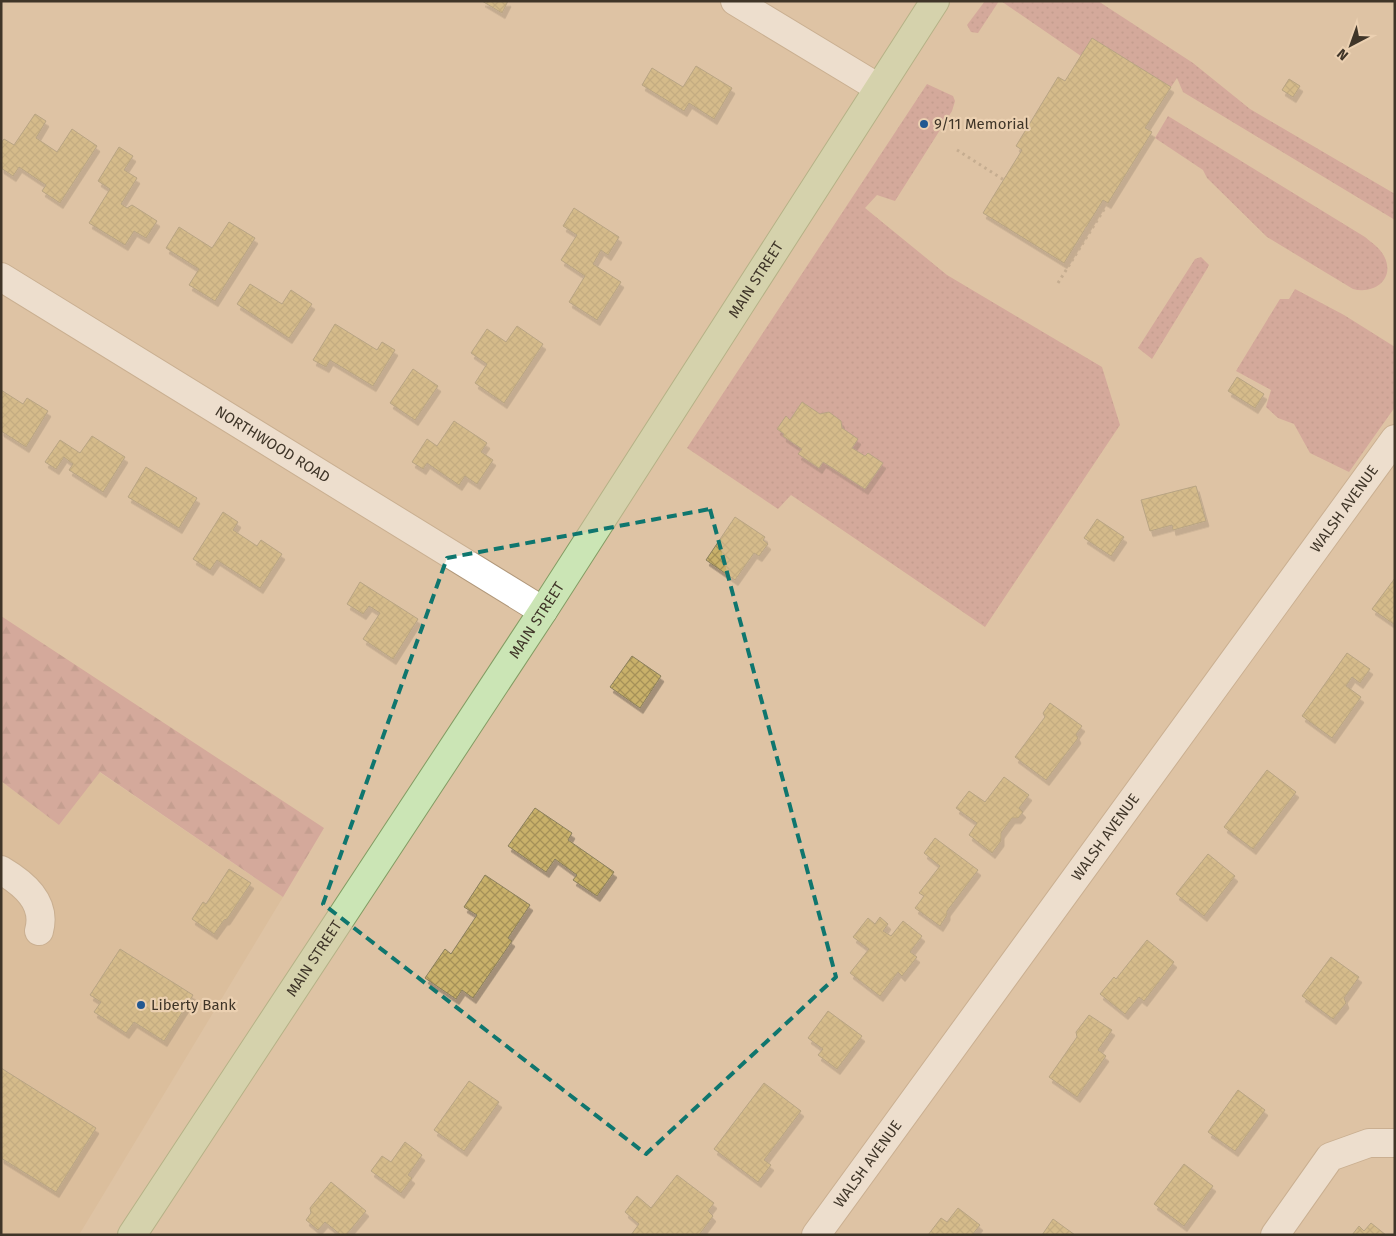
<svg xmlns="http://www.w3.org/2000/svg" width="1396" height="1236" font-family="'Fira Sans',sans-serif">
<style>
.built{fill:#d7b893}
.grass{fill:url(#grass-dots)}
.forest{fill:url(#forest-firs)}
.building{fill:url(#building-cross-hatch);stroke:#8a7f5c;filter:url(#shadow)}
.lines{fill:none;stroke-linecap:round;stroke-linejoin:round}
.minor-casing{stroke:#b1987a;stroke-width:30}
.major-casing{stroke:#839c63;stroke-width:30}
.path{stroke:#a79279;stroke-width:3;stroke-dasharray:2.5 4;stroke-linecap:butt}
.minor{stroke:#fff;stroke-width:28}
.major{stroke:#cbe5b5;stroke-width:28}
.marked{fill:none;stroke:#0f766e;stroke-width:4;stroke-dasharray:10 6;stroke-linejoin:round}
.poi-dot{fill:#225991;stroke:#ebd0b1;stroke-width:2}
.labels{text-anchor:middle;stroke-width:4.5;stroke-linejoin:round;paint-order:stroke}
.poi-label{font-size:15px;fill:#3f3528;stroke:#ebd0b1;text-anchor:start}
.street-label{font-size:15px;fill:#3f3528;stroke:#ebd0b1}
</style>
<defs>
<pattern id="grass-dots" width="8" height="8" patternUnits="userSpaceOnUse" patternTransform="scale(1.25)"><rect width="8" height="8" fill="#c88990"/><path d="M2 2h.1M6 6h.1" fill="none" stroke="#a47176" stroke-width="1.8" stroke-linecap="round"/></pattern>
<pattern id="forest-firs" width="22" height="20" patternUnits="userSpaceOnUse" patternTransform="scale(1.25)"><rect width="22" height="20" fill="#c88990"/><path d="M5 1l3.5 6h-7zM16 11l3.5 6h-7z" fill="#a47176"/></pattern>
<pattern id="building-cross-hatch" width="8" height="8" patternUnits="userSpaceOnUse" patternTransform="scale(1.25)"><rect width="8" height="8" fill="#c9b16b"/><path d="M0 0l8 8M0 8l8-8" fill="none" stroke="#a59158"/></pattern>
<filter id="shadow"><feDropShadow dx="3" dy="5.5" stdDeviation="0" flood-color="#0004"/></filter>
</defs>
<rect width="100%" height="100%" fill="#dec3a4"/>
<!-- built -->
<path class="built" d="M99 772 283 897 79 1235H1V781L59 825Z"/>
<!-- grass -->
<path class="grass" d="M985 1H999L978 33 971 32 967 25Z
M1001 1H1098L1193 63 1250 109 1395 194V220L1183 92 1177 78 1171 87 1081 56Z
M927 84 953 96 955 101 952 111 895 201 877 195 865 208 947 275 1102 367 1120 425 985 627 791 495 778 509 687 448Z
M1168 116 1365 237C1372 243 1380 248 1384 256 1396 279 1374 295 1353 289L1267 237 1207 178 1203 170 1155 138Z
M1201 257 1209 265 1207 269 1152 359 1138 348 1195 259Z
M1295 289 1344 315 1395 347V407L1349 472 1310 453 1294 424 1278 418 1266 407 1271 390 1236 371 1280 299H1289Z"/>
<!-- forest -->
<path class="forest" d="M1 616 324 828 283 897 100 772 59 825 1 781Z"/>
<!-- building -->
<path class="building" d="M482 1H508L502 13Z
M1092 38 1171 87 1145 128 1152 132 1108 203 1103 200 1064 263 983 213 1022 150 1016 146 1058 77 1065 81Z
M696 66 732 88 714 119 689 103 684 111 642 85 652 68 683 87Z
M1289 79 1300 86 1293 97 1282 90Z
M35 114 46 121 36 138 57 152 72 129 97 146 60 203 42 191 46 185 19 167 13 176 1 168V143L4 139 14 145Z
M119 147 133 156 124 170 137 178 121 204 127 208 132 205 157 221 146 238 134 231 125 245 89 223 110 189 98 181Z
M574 208 619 237 608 255 601 250 593 264 621 282 597 320 569 302 585 276 561 260 577 235 563 226Z
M229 222 255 238 215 301 189 285 199 269 166 248 179 227 212 248Z
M250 284 282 304 291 290 312 304 289 338 237 304Z
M335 324 377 350 382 342 395 350 373 386 330 360 326 367 313 360Z
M517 326 543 344 504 403 475 383 487 364 471 353 487 329 506 342Z
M413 369 438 386 415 420 390 403Z
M1237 377 1264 394 1255 408 1228 391Z
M1 390 23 404 27 398 48 411 26 447 1 431Z
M802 402 820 414 829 412 841 421 842 428 858 439 852 448 865 456 868 453 883 463 865 489 823 462 819 468 798 454 802 449 783 436 784 434 777 429 786 416 790 420Z
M454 421 487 443 481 452 493 460 477 484 465 476 459 485 427 463 423 469 412 462 427 439 437 446Z
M92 436 125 457 103 492 69 470 73 464 64 457 56 469 45 462 60 440 80 453Z
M146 467 197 498 179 528 128 497Z
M1196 486 1206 521 1173 530 1172 525 1150 531 1141 500Z
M223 512 238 522 233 530 257 546 261 540 282 554 260 588 217 560 210 570 193 559Z
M735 517 765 537 763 540 768 544 759 556 754 553 735 580 706 560Z
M1097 519 1124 537 1111 556 1084 538Z
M1395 578V625L1372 609Z
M360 582 418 619 393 659 363 639 380 613 369 606 363 614 347 604Z
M1347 653 1370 669 1360 683 1352 677 1346 686 1361 697 1332 738 1302 716Z
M632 656 661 676 640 708 610 687Z
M1050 703 1082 726 1076 734 1078 738 1046 780 1015 757 1045 717 1043 713Z
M1267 770 1296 792 1253 849 1224 827Z
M1004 777 1029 795 1019 808 1023 812 1018 818H1012L1001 833V841L992 853 969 835 977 823 956 808 969 791 985 802Z
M535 808 572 833 568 840 614 872 597 896 573 880 577 875 555 859 546 872 508 846Z
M935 838 978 870 947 911V915L940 926 915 908 924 896 919 893 940 866 924 853Z
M1208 854 1235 876 1204 916 1176 894Z
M229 869 251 883 227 919 224 920 214 934 192 919 203 902 206 904Z
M485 875 530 905 508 938 512 941 473 998 462 990 456 999 425 978 445 949 451 954 477 915 464 907Z
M880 917 888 924 883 931 891 936 903 921 922 936 910 952 917 957 902 976 898 972 880 996 850 973 869 949 853 937 868 918 875 924Z
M1147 940 1174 962 1144 1001 1139 997 1125 1014 1100 994 1114 977 1116 979Z
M120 949 193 995 164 1041 134 1022 126 1033 94 1012 101 1002 90 995Z
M1331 957 1359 977 1344 998 1346 1003 1333 1019 1302 996Z
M828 1011 862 1036 837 1069 818 1055 823 1049 808 1038Z
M1089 1015 1112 1030 1098 1050 1106 1056 1077 1097 1049 1077 1077 1037 1076 1032Z
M1 1068 96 1128 56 1192 1 1158Z
M469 1081 499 1102 464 1151 434 1130Z
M764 1083 801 1111 764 1160 771 1165 758 1182 714 1149Z
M1238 1090 1265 1110 1235 1151 1208 1132Z
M405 1142 422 1155 408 1175 412 1178 401 1193 371 1171 382 1156 391 1162Z
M1184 1164 1213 1186 1184 1226 1154 1204Z
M677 1175 714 1203 708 1211 713 1216 699 1235H631L639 1224 625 1212 637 1196 651 1208Z
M331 1182 366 1211 346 1235H341L325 1222 318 1230 306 1220 311 1213 310 1208Z
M958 1208 980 1225 972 1235H928L941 1218 947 1222Z
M1053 1219 1075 1235H1042Z
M1371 1223 1386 1235H1352L1359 1226 1364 1231Z"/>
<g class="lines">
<!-- minor casing -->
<g class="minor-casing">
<g id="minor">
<path d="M735 1 877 87"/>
<path id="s1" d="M1 277 543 611"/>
<path d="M1 870C23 883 47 902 39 931"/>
<path id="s2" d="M816 1235 1395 439"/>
<path d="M1275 1235 1330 1157 1369 1143H1395"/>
</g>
</g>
<!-- major casing -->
<g class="major-casing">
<g id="major">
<path id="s3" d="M132 1235 543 611 935 1"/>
</g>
</g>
<!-- path -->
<path class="path" d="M957 150 1004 180
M1085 228 1090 231
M1058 283 1108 203"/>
<!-- minor -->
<use href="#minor" class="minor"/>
<!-- major -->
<use href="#major" class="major"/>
</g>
<!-- marked area -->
<path d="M0 0H1396V1236H0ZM710 509 836 977 646 1154 323 904 447 558Z" fill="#dec3a4" fill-opacity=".55" fill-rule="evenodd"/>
<path class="marked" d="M710 509 836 977 646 1154 323 904 447 558Z"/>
<!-- markers -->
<g class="poi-dot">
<circle cx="924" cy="124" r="5"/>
<circle cx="141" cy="1005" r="5"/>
</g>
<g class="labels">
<!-- poi labels -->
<g class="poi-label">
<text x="934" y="129">9/11 Memorial</text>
<text x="151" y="1010">Liberty Bank</text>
</g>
<!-- street labels -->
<g class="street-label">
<text dy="5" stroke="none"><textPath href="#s3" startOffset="1141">MAIN STREET</textPath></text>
<text dy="5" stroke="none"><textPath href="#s1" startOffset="319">NORTHWOOD ROAD</textPath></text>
<text dy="5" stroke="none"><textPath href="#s2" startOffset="898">WALSH AVENUE</textPath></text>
<text dy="5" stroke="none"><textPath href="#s3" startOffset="736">MAIN STREET</textPath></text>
<text dy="5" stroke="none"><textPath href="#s2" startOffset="492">WALSH AVENUE</textPath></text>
<text dy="5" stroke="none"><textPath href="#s3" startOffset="331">MAIN STREET</textPath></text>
<text dy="5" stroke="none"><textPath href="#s2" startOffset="88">WALSH AVENUE</textPath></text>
</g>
</g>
<!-- border -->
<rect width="1396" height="1236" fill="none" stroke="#3f3528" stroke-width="5"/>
<!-- north arrow -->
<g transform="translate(1351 45) rotate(221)" stroke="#ebd0b1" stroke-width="4" paint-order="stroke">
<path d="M0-4L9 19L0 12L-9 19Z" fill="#3f3528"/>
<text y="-8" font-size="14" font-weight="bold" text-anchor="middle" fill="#3f3528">N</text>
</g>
</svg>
